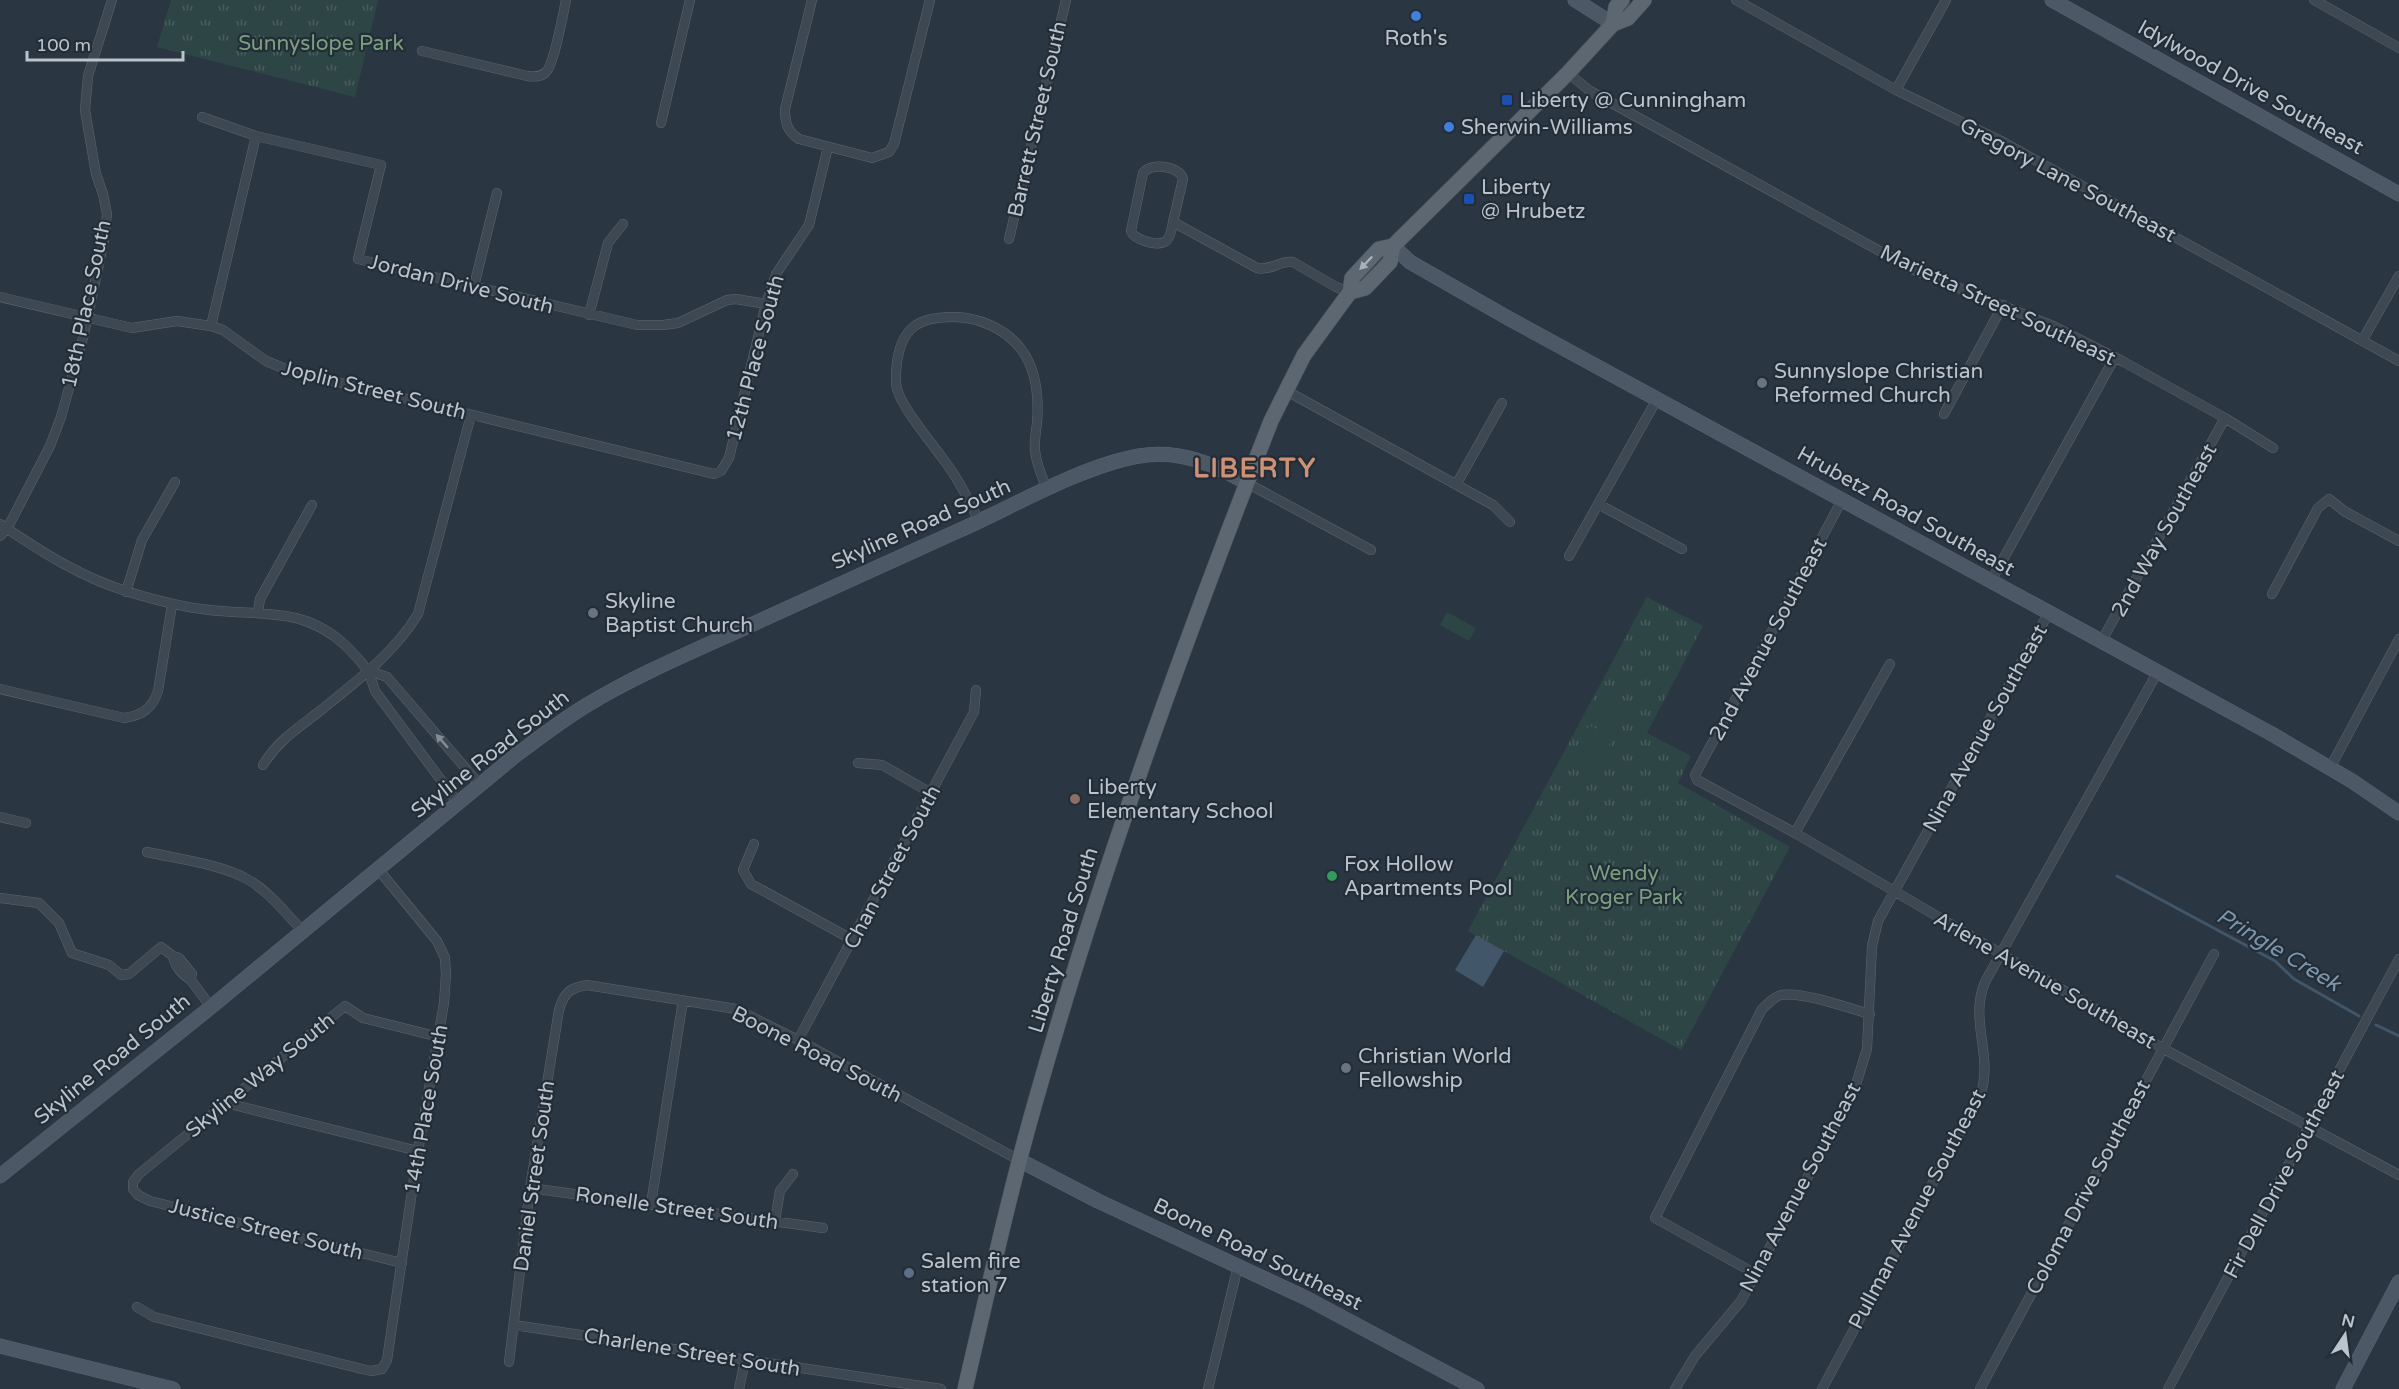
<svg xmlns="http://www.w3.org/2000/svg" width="2399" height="1389" font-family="'Varela Round',sans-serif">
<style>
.park{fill:url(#park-tufts)}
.garden{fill:#2d4544}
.water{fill:#415669}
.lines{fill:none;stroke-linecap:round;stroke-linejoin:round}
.stream{stroke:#415669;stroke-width:3}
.street-casing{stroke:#5c666f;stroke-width:10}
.secondary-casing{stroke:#5c666f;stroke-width:15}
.primary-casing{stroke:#4a545e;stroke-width:16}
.street{stroke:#3e4852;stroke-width:9}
.secondary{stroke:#4c5865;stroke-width:14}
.primary{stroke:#5c6772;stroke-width:15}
.oneway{fill:#a8b1ba}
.oneway2{fill:#838c95}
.shop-dot{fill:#3f7fe0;stroke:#222d37;stroke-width:2}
.transit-dot{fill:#1a4fb4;stroke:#222d37;stroke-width:2}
.worship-dot{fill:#6b7280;stroke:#222d37;stroke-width:2}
.education-dot{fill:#8d6e63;stroke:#222d37;stroke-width:2}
.leisure-dot{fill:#2e9e5b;stroke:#222d37;stroke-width:2}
.service-dot{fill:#5c6f8a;stroke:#222d37;stroke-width:2}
.labels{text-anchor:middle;stroke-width:4.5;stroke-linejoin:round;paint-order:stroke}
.poi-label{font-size:21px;fill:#bbc3cc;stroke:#222d37;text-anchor:start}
.park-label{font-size:21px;fill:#7ba080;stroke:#222d37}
.street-label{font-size:21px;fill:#bbc3cc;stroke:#222d37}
.water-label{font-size:22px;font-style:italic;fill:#7e96ab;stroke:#222d37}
.district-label{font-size:27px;font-weight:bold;letter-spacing:1.5px;fill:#cf9173;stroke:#222d37}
</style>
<defs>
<pattern id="park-tufts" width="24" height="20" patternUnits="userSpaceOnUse" patternTransform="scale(1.5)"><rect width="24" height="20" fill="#2d4544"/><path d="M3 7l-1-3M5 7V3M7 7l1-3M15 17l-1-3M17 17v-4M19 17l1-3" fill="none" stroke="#4a5e5e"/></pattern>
</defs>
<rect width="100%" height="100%" fill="#2a3742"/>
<!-- park -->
<path class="park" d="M171 0H378L355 97 157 47Z
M1647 597 1703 626 1647 733 1691 756 1678 783 1790 847 1681 1050 1468 931Z"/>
<!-- garden -->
<path class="garden" d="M1447 612 1476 628 1469 641 1440 625Z
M1600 704 1619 714 1609 732 1590 722Z
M1589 725 1613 738 1592 777 1567 764Z"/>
<!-- water -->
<path class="water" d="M1476 935 1504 951 1483 987 1455 970Z"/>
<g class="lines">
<!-- stream -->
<path class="stream" d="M2117 876 2275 961 2294 979 2359 1016
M2376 1025 2399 1036"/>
<!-- street casing -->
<g class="street-casing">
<path id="street" d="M812 0 785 109C785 123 787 131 799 139L872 158 889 152 894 144 930 0
M1736 0 1896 90 2001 141 2399 361
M2314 0 2399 48
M422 51 527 76C533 77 540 77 545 73 554 66 563 14 566 0
M1568 73 1590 91 1914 270 2053 326 2124 362 2225 418 2273 448
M1896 90 1946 0
M202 117 256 136 381 165 358 259 637 325H663L678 323 727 300 736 299 766 304
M661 123 690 0
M1173 222C1172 227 1171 237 1166 241 1158 247 1134 240 1131 231L1143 173C1151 162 1180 166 1183 179L1173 222 1257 268C1271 271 1281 260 1293 262L1336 287 1350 292
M1009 239 1066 0
M474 286 497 193
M0 297 132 328 177 321 211 326 223 330 266 361 288 370 714 474 721 471 729 458 766 304 776 274 809 225 828 147
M589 315 608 243 623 224
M211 326 256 136
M2362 341 2399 276
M1285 390 1493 505 1510 522
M1944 414 2003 305
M1247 483 1371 550
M1456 485 1502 403
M1842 500 1695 775 1697 780 1795 833 2162 1048 2399 1175
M1598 504 1682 549
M979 521C971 505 963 488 953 473 939 451 903 411 897 389 895 381 896 371 897 362 902 327 919 317 953 317 978 317 1005 328 1021 349 1037 370 1039 397 1037 423 1036 432 1034 442 1035 450 1036 464 1042 477 1047 489
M0 524C40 551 82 578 129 592 155 600 181 607 209 610 261 616 304 606 346 646 362 662 369 669 375 691L458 803
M0 536 7 529 50 446 61 417 84 334 104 240 107 214 103 194 96 174 85 110 88 76 112 0
M1569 556 1657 399
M1991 581 2115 357
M126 592 142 540 175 482
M2272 594 2318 508 2329 499 2344 511 2399 541
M258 612 260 599 312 505
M2101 642 2225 418
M369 671 387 677 480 785
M0 689 124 718C142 715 152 709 158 691L172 605
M858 763 882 765 931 793
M263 765C277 742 295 730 316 714 353 684 393 655 418 614L471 415
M2330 768 2399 639
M0 817 26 823
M1795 833 1890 664
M754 844 743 870 751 884 853 940
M147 852C178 859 220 864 247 879 269 891 285 913 302 930
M0 898 39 903 59 923 72 953 109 965 121 975 129 974 161 947 173 956
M190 979 192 974 179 958 173 956C174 965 182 975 190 979L211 1007
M798 1040 974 712 976 690
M226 1103 418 1151
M530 1188 823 1228
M651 1204 683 1000
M775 1221 780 1191 793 1174
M402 1263 150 1201 138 1195 133 1189V1182L139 1174 345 1006 363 1018 439 1037
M1756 1274 1655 1218 1762 1009C1768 1004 1773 997 1781 995 1802 991 1848 1008 1870 1014
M137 1307 154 1317 358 1368 371 1371 382 1369 387 1360 418 1151 444 1003 446 974 445 958 437 941 378 869
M514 1325 941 1389
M509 1362 530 1188 559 1010C564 993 569 988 587 985L736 1009 798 1040 1019 1160
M739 1389 745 1360
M1208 1389 1238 1266
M1675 1389 1695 1356 1741 1301 1854 1091 1867 1049 1872 946 1878 921 2048 614
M1822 1389 1981 1093C1993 1054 1969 1020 1985 982L2157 673
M1980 1389 2214 954
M2168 1389 2399 959"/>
</g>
<!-- secondary casing -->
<g class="secondary-casing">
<path id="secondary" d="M1575 0 1613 24
M2052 0 2399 194
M1393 246 1410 262 1508 318 2270 733 2352 781 2399 813
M1019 1160 1098 1201 1306 1298 1477 1389
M0 1176 211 1007 516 755C539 738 562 720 587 705 643 671 706 646 766 618 830 589 895 559 960 530 1014 506 1082 466 1139 456 1178 449 1214 464 1247 483
M0 1346 173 1389
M2343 1389 2399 1282"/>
</g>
<!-- primary casing -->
<g class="primary-casing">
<path id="primary" d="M1613 24 1616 7 1622 0
M1350 292 1365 288 1390 262 1393 246 1568 73 1613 24 1628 18 1644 0
M965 1389C988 1291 1009 1193 1037 1096 1102 867 1184 643 1271 421L1304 355 1350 292 1352 278 1379 249 1393 246"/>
</g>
<!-- street -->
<use href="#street" class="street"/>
<!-- secondary -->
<use href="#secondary" class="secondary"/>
<!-- primary -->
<use href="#primary" class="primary"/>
</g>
<!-- one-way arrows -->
<defs><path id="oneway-solid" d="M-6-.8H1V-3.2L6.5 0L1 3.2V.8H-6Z" transform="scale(1.5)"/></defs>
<use class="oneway" href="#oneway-solid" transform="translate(1366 263) rotate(134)"/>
<use class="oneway2" href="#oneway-solid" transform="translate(442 741) rotate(-131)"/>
<!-- markers -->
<g class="shop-dot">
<circle cx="1416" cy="16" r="6"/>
<circle cx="1449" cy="127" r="6"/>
</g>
<g class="transit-dot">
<rect x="1501" y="94" width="12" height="12" rx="3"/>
<rect x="1463" y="193" width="12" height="12" rx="3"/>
</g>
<g class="worship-dot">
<circle cx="1762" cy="383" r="6"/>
<circle cx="593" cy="613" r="6"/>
<circle cx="1346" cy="1068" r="6"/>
</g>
<circle class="education-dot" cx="1075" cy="799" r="6"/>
<circle class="leisure-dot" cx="1332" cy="876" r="6"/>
<circle class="service-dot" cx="909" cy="1273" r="6"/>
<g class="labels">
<!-- poi labels -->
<g class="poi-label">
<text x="1416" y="45" text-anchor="middle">Roth's</text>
<text x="1519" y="107">Liberty @ Cunningham</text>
<text x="1461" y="134">Sherwin-Williams</text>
<text x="1481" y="194">Liberty<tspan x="1481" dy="24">@ Hrubetz</tspan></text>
<text x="1774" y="378">Sunnyslope Christian<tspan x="1774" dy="24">Reformed Church</tspan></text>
<text x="605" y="608">Skyline<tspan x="605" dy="24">Baptist Church</tspan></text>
<text x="1087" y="794">Liberty<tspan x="1087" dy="24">Elementary School</tspan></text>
<text x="1344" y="871">Fox Hollow<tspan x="1344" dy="24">Apartments Pool</tspan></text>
<text x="1358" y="1063">Christian World<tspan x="1358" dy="24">Fellowship</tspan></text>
<text x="921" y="1268">Salem fire<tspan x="921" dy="24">station 7</tspan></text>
</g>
<!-- park labels -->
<g class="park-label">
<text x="321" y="50">Sunnyslope Park</text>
<text x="1624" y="880">Wendy<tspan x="1624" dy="24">Kroger Park</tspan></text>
</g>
<!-- street labels -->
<g class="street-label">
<text transform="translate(2251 87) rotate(29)" y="7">Idylwood Drive Southeast</text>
<text transform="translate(1037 119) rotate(-77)" y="7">Barrett Street South</text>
<text transform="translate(2068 180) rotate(28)" y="7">Gregory Lane Southeast</text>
<text transform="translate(461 284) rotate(14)" y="7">Jordan Drive South</text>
<text transform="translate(86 304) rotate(-78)" y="7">18th Place South</text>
<text transform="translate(1998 305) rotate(25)" y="7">Marietta Street Southeast</text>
<text transform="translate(755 358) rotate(-75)" y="7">12th Place South</text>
<text transform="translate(374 390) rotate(14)" y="7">Joplin Street South</text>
<text transform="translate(1906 511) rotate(29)" y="7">Hrubetz Road Southeast</text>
<text transform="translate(921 524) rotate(-24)" y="7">Skyline Road South</text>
<text transform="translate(2164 530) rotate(-61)" y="7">2nd Way Southeast</text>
<text transform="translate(1768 639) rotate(-62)" y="7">2nd Avenue Southeast</text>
<text transform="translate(1985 728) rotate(-61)" y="7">Nina Avenue Southeast</text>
<text transform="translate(490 754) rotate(-38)" y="7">Skyline Road South</text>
<text transform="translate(892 867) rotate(-62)" y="7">Chan Street South</text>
<text transform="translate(1063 940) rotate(-73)" y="7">Liberty Road South</text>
<text transform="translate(2045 980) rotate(30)" y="7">Arlene Avenue Southeast</text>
<text transform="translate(817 1054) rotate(27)" y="7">Boone Road South</text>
<text transform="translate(112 1059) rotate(-39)" y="7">Skyline Road South</text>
<text transform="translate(260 1075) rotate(-39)" y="7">Skyline Way South</text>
<text transform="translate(426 1109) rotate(-80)" y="7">14th Place South</text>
<text transform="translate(2284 1174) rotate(-62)" y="7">Fir Dell Drive Southeast</text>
<text transform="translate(534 1176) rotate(-82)" y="7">Daniel Street South</text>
<text transform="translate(1800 1187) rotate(-62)" y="7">Nina Avenue Southeast</text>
<text transform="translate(2088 1187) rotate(-62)" y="7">Coloma Drive Southeast</text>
<text transform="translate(677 1208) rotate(8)" y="7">Ronelle Street South</text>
<text transform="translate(1917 1209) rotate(-62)" y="7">Pullman Avenue Southeast</text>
<text transform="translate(266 1229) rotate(14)" y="7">Justice Street South</text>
<text transform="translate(1258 1254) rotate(26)" y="7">Boone Road Southeast</text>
<text transform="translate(692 1352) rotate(9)" y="7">Charlene Street South</text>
</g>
<!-- water labels -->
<g class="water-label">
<text transform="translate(2279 949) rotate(31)" y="8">Pringle Creek</text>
</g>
<!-- district labels -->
<g class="district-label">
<text x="1255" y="477">LIBERTY</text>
</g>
</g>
<!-- north arrow -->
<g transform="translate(2345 1335) rotate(13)" stroke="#222d37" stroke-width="4.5" paint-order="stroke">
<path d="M0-4.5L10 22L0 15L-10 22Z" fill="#bbc3cc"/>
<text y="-9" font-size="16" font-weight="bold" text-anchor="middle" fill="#bbc3cc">N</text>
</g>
<!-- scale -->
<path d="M27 51v9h156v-9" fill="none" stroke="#bbc3cc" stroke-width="3"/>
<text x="36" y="51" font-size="18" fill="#bbc3cc" stroke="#222d37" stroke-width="4.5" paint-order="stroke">100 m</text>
</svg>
